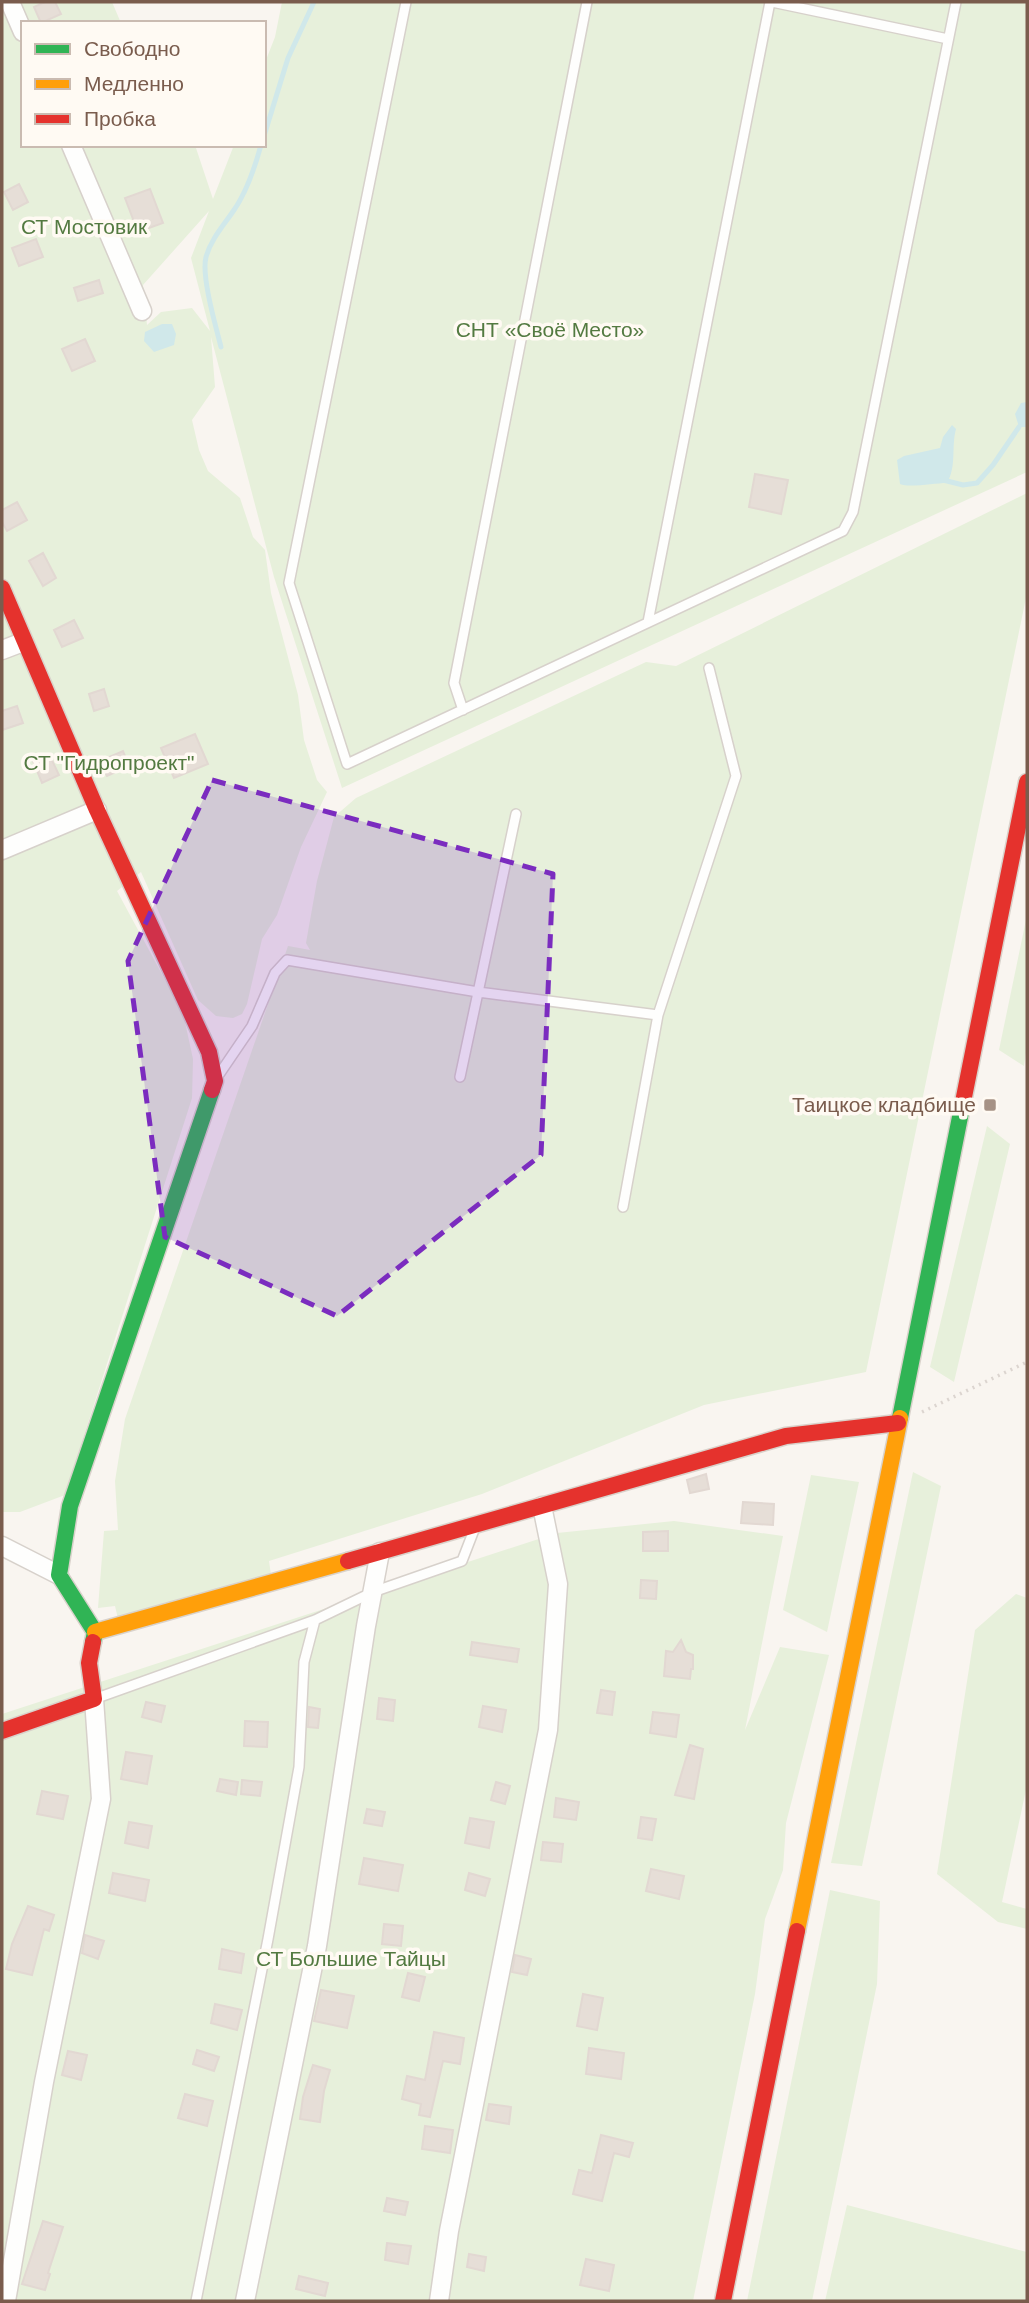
<svg xmlns="http://www.w3.org/2000/svg" width="1029" height="2303" font-family="Arial,sans-serif">
<style>
.green{fill:#e7f0db;fill-rule:evenodd}
.water{fill:#d0e8ea}
.lines{fill:none;stroke-linecap:round;stroke-linejoin:round}
.stream{stroke:#d0e8ea;stroke-width:5}
.building{fill:#e6ded7;stroke:#e2d8d2;stroke-width:2}
.lane-casing{stroke:#d7d1cb;stroke-width:12}
.street-casing{stroke:#d7d1cb;stroke-width:21}
.fast-casing{stroke:#d9d2cb;stroke-width:19}
.slow-casing{stroke:#d9d2cb;stroke-width:19}
.jam-casing{stroke:#d9d2cb;stroke-width:19}
.path{stroke:#dcd5d0;stroke-width:3.5;stroke-dasharray:2 5;stroke-linecap:butt}
.lane{stroke:#fefefd;stroke-width:9}
.street{stroke:#fefefd;stroke-width:18}
.fast{stroke:#30b455;stroke-width:16}
.slow{stroke:#ff9f0a;stroke-width:16}
.jam{stroke:#e5322d;stroke-width:16}
.marked{fill:#7b2cbf;fill-opacity:0.2;stroke:#7b2cbf;stroke-width:5;stroke-dasharray:14 9;stroke-linejoin:round}
.poi-dot{fill:#a69286;stroke:#fffaf3;stroke-width:2.5}
.labels{text-anchor:middle;stroke-width:7;stroke-linejoin:round;paint-order:stroke}
.park-label{font-size:21px;fill:#537a41;stroke:#fffaf3}
.poi-label{font-size:21px;fill:#7a5c4d;stroke:#fffaf3;text-anchor:end}
</style>
<rect width="100%" height="100%" fill="#f9f5f0"/>
<!-- green -->
<path class="green" d="M2 2H112L121 23H23V145H195L213 199 234 145H264V65L275 37 282 2H1027V472L342 788 274 577 211 337 215 387 192 420 199 450 208 471 240 498 253 537 265 550 271 593 298 695 304 740 317 780 327 792 301 847 277 915 262 939 247 1004 242 1014 233 1018 216 1016 198 1000 141 872 117 891 183 1013 193 1059 192 1098 65 1495 20 1512H2ZM209 211 191 258 210 331 192 308 161 312 147 325 143 285Z
M1027 493V593L866 1372 704 1405 482 1494 269 1561 271 1575 119 1623 115 1606 98 1608 104 1531 118 1530 115 1481 125 1419 288 946 310 950 306 943 317 881 334 817 356 798 646 662 676 666Z
M1027 915V1046L1024 1066 999 1050Z
M987 1126 1010 1144 954 1382 930 1367Z
M913 1472 941 1486 862 1866 831 1863Z
M811 1475 859 1482 827 1632 783 1610Z
M674 1521 783 1536 745 1730 780 1647 829 1655 786 1823 783 1870 765 1919 755 1994 693 2301H2V1714L557 1533Z
M1016 1594 1027 1598V1785L1002 1902 1027 1909V1929L998 1922 937 1874 975 1630Z
M830 1890 880 1901 877 1984 812 2301H747Z
M847 2205 1027 2252V2301H825Z"/>
<!-- water -->
<path class="water" d="M162 324H172L176 334 174 345 154 352 144 341 145 332Z
M1027 402V427H1019L1015 414 1021 403Z
M952 425 956 429C951 447 957 466 947 483 935 483 909 488 900 484L897 460 904 456 940 448 943 437Z"/>
<g class="lines">
<!-- stream -->
<path class="stream" d="M264 136 288 58 314 2
M221 347C216 327 201 276 206 257 211 239 224 225 234 210 247 191 255 167 261 145
M943 480 963 485 977 483 993 465 1019 427"/>
</g>
<!-- building -->
<path class="building" d="M45 2H55L61 14 41 23 34 7Z
M19 184 28 202 13 210 4 192Z
M150 189 163 223 138 232 125 198Z
M36 239 43 257 19 266 12 248Z
M99 280 103 293 78 301 74 288Z
M85 339 95 361 72 371 62 349Z
M755 474 788 480 781 514 749 507Z
M17 502 27 520 7 531 2 522V510Z
M43 553 56 578 43 586 29 561Z
M74 620 83 638 62 647 54 630Z
M104 689 109 706 94 711 89 694Z
M17 706 23 723 2 730V711Z
M195 734 208 764 174 778 161 748Z
M123 751 129 766 107 776 100 761Z
M49 754 59 775 42 783 33 761Z
M706 1474 709 1489 690 1493 687 1480Z
M743 1502 774 1504 773 1525 741 1523Z
M668 1531V1551H643V1532Z
M641 1580 657 1581 656 1599 640 1598Z
M681 1640 686 1652 693 1655V1669H691L690 1679 664 1676 666 1651 673 1652Z
M472 1642 519 1649 517 1662 470 1655Z
M601 1690 615 1692 612 1715 597 1713Z
M379 1698 395 1700 393 1721 377 1719Z
M146 1702 165 1706 161 1722 142 1717Z
M483 1706 506 1710 502 1732 479 1727Z
M309 1707 320 1709 318 1728 308 1727Z
M653 1712 679 1715 676 1737 650 1733Z
M245 1721 268 1722 267 1747 244 1746Z
M690 1745 703 1749 694 1799 675 1795Z
M126 1752 152 1756 147 1784 121 1779Z
M220 1779 238 1782 236 1795 217 1791Z
M242 1780 262 1782 260 1796 241 1794Z
M496 1782 510 1786 505 1804 491 1800Z
M42 1791 68 1796 63 1819 37 1814Z
M556 1798 579 1802 576 1820 554 1817Z
M367 1809 385 1812 382 1826 364 1823Z
M641 1817 656 1819 652 1840 638 1838Z
M470 1818 494 1822 489 1848 465 1843Z
M129 1822 152 1826 148 1848 125 1843Z
M543 1842 563 1844 561 1862 541 1860Z
M364 1858 403 1865 398 1891 359 1884Z
M651 1869 684 1876 679 1899 646 1891Z
M113 1873 149 1880 145 1901 109 1893Z
M469 1873 490 1879 485 1896 465 1890Z
M28 1906 54 1915 49 1931 44 1929 32 1975 6 1969 12 1944Z
M384 1924 403 1926 401 1946 382 1944Z
M85 1935 104 1941 98 1959 82 1953Z
M222 1949 244 1954 241 1973 219 1969Z
M515 1955 531 1959 527 1975 512 1972Z
M408 1973 425 1977 419 2001 402 1997Z
M321 1990 354 1996 347 2028 314 2021Z
M583 1994 603 1998 597 2030 577 2026Z
M215 2004 242 2010 237 2030 211 2023Z
M434 2032 464 2038 460 2064 443 2061 430 2117 419 2115 421 2104 402 2099 407 2076 425 2080Z
M589 2048 624 2053 621 2079 586 2074Z
M197 2050 219 2057 214 2071 193 2064Z
M68 2051 87 2055 81 2080 62 2075Z
M313 2065 330 2070 324 2091 320 2122 300 2119 303 2097Z
M185 2094 213 2101 207 2126 178 2118Z
M489 2104 511 2107 509 2124 486 2120Z
M425 2126 453 2130 450 2153 422 2149Z
M601 2135 633 2143 629 2157 614 2153 602 2201 573 2194 579 2170 592 2173Z
M387 2198 408 2202 405 2215 384 2211Z
M43 2221 63 2227 48 2273 50 2274 45 2290 22 2284Z
M387 2243 411 2246 408 2264 385 2260Z
M469 2254 486 2257 484 2271 467 2267Z
M586 2259 614 2265 609 2291 580 2285Z
M299 2276 328 2283 325 2296 296 2289Z"/>
<g class="lines">
<!-- lane casing -->
<g class="lane-casing">
<path id="lane" d="M406 2 289 583 347 764 843 531 853 512 956 2
M772 2 948 39
M648 622 770 2
M463 710 454 683 587 2
M218 1076 252 1026 275 973 287 960 478 992 658 1015 736 776 709 668
M460 1077 516 814
M623 1207 658 1015
M97 1698 315 1620 373 1592 462 1561 474 1530
M196 2301 268 1939 299 1767 304 1662 315 1620"/>
</g>
<!-- street casing -->
<g class="street-casing">
<path id="street" d="M10 2 23 32
M71 145 142 311
M2 650 23 642
M2 850 97 810
M2 1546 59 1575
M6 2301 44 2082 101 1799 94 1699
M245 2301 317 1946 366 1626 380 1552
M439 2301 449 2231 548 1730 558 1584 542 1506"/>
</g>
<!-- fast casing -->
<g class="fast-casing">
<path id="fast" d="M900 1418 962 1107
M93 1642 95 1632 59 1575 70 1506 212 1090"/>
</g>
<!-- slow casing -->
<g class="slow-casing">
<path id="slow" d="M95 1632 348 1561
M797 1931 900 1418"/>
</g>
<!-- jam casing -->
<g class="jam-casing">
<path id="jam" d="M2 588 97 810 209 1052 215 1081 212 1090
M962 1107 1027 782
M348 1561 786 1436 898 1423
M2 1731 94 1699 89 1663 93 1642
M723 2301 797 1931"/>
</g>
<!-- path -->
<path class="path" d="M922 1412 1027 1362"/>
<!-- lane -->
<use href="#lane" class="lane"/>
<!-- street -->
<use href="#street" class="street"/>
<!-- fast -->
<use href="#fast" class="fast"/>
<!-- slow -->
<use href="#slow" class="slow"/>
<!-- jam -->
<use href="#jam" class="jam"/>
</g>
<!-- marked area -->
<path class="marked" d="M212 780 553 874 541 1155 337 1316 165 1237 128 961Z"/>
<!-- markers -->
<rect class="poi-dot" x="983" y="1098" width="14" height="14" rx="3.5"/>
<g class="labels">
<!-- park labels -->
<g class="park-label">
<text x="84" y="234">СТ Мостовик</text>
<text x="550" y="337">СНТ «Своё Место»</text>
<text x="109" y="770">СТ "Гидропроект"</text>
<text x="351" y="1966">СТ Большие Тайцы</text>
</g>
<!-- poi labels -->
<g class="poi-label">
<text x="976" y="1112">Таицкое кладбище</text>
</g>
</g>
<!-- border -->
<rect width="1029" height="2303" fill="none" stroke="#7a5c4d" stroke-width="7"/>
<!-- legend -->
<rect x="21" y="21" width="245" height="126" fill="#fffaf3" stroke="#cabbb1" stroke-width="2"/>
<rect x="35" y="44" width="35" height="10" fill="#30b455" stroke="#cabbb1" stroke-width="2"/>
<text x="84" y="56" font-size="21" fill="#7a5c4d">Свободно</text>
<rect x="35" y="79" width="35" height="10" fill="#ff9f0a" stroke="#cabbb1" stroke-width="2"/>
<text x="84" y="91" font-size="21" fill="#7a5c4d">Медленно</text>
<rect x="35" y="114" width="35" height="10" fill="#e5322d" stroke="#cabbb1" stroke-width="2"/>
<text x="84" y="126" font-size="21" fill="#7a5c4d">Пробка</text>
</svg>
